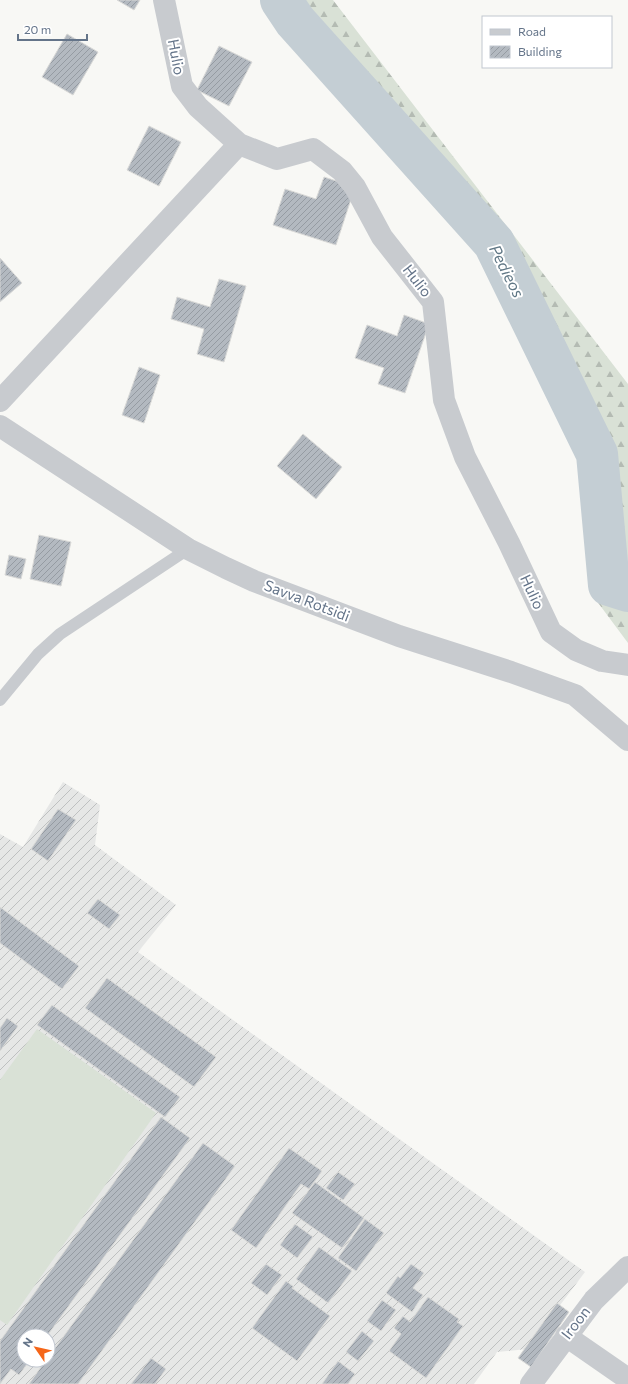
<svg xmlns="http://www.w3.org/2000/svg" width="628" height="1384" font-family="Commissioner,sans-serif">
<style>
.industrial{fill:url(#industrial-furrows);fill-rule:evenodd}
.forest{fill:url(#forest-firs)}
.pitch{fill:#d9e1d6}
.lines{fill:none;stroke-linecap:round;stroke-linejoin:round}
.river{stroke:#c4ced4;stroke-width:42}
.building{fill:url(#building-hatch);stroke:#dadad8}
.lane{stroke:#c8cbcf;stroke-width:12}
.street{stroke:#c8cbcf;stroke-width:22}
.labels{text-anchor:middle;stroke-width:4;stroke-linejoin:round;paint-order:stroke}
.street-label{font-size:15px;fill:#647489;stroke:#fff}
.water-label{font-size:16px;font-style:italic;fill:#607785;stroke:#fff}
</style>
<defs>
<pattern id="industrial-furrows" width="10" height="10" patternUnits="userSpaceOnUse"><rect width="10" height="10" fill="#e6e7e6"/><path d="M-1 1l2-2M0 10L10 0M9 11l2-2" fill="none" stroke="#bec0c0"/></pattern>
<pattern id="forest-firs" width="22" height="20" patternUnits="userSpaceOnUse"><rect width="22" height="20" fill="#d9e1d6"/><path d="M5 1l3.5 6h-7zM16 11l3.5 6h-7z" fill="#b4bbb3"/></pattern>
<pattern id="building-hatch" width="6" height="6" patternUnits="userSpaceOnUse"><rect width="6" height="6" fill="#b3b9c0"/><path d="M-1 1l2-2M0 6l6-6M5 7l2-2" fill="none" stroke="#959ba2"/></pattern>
</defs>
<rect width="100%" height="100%" fill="#f8f8f5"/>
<!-- industrial -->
<path class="industrial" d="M63 782 100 805 95 845 176 905 138 952 585 1272 527 1349 497 1352 474 1384H0V834L23 847ZM24 1336H48V1360H24Z"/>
<!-- forest -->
<path class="forest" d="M266 0H333L628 384V643L596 600 588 477 480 251Z"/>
<!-- pitch -->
<path class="pitch" d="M37 1029 156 1113 7 1325 0 1320V1080Z"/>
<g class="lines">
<!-- river -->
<path class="river" d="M281 0 295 21 494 243 597 454 609 585 628 591"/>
</g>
<!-- building -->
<path class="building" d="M117 0H140L134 10Z
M67 34 98 52 73 95 42 77Z
M219 46 252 62 229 106 197 90Z
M149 126 181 142 159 186 127 170Z
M324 177 355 187 336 245 273 225 285 189 316 199Z
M0 258 22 283 0 302Z
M219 279 246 286 224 362 197 354 204 329 171 319 177 297 210 307Z
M404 315 429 324 405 393 378 384 384 368 355 358 367 325 397 336Z
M139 367 160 375 144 423 122 415Z
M303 434 342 467 316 499 277 466Z
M39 535 71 542 61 586 30 579Z
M9 555 26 559 21 579 5 575Z
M58 809 76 820 48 861 31 849Z
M98 899 120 915 109 929 87 913Z
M0 907 79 966 62 989 0 943Z
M107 978 216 1057 194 1087 85 1008Z
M52 1005 180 1097 165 1117 37 1025Z
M7 1018 18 1026 0 1051V1028Z
M161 1117 190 1138 47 1336H24V1360H30L19 1375 11 1369 0 1384V1341Z
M203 1143 235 1166 78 1384H29L46 1360H48V1358Z
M289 1148 322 1171 309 1189 301 1184 256 1248 231 1230Z
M338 1172 355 1184 343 1200 326 1188Z
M315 1182 364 1218 342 1248 292 1213Z
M365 1219 384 1233 356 1271 338 1258Z
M295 1224 313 1237 297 1258 280 1245Z
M319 1247 352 1271 328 1303 296 1279Z
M266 1264 282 1275 267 1295 251 1283Z
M411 1264 424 1273 413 1288 423 1295 412 1312 386 1293 398 1276 400 1278Z
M286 1281 294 1287 292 1288 330 1316 297 1361 252 1328Z
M428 1297 459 1319 457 1322 463 1326 426 1378 389 1351 401 1334 394 1328 403 1316 410 1322Z
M382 1300 396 1310 381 1331 367 1321Z
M557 1303 569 1312 531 1367 518 1358Z
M362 1331 374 1341 358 1361 346 1352Z
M151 1358 166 1369 155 1384H131Z
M338 1361 355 1374 348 1384H322Z"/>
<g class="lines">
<!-- lane -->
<path class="lane" d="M0 700 38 654 60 634 188 549"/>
<!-- street -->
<path class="street" d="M164 0 182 86 198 107 239 144 277 159 313 149 342 171 355 187 382 237 433 302 444 400 465 457 509 543 551 632 576 650 602 661 628 665
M0 401 239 144
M0 426 188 549 226 568 254 581 399 636 511 672 575 695 628 740
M566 1336 628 1379
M531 1384 594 1300 628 1267"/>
</g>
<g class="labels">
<!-- street labels -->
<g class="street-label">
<text transform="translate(176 57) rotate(79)" y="5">Hulio</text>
<text transform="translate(417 281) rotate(52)" y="5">Hulio</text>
<text transform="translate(532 592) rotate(65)" y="5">Hulio</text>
<text transform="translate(307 601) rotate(21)" y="5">Savva Rotsidi</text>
<text transform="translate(576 1323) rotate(-52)" y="5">Iroon</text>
</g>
<!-- water labels -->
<g class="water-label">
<text transform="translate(507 271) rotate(63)" y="6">Pedieos</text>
</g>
</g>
<!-- legend -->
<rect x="482" y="16" width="130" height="52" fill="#ffffff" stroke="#c1c7d0"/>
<rect x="490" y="29" width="20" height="6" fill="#c8cbcf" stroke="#c1c7d0"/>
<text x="518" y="36" font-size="12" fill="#647489">Road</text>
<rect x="490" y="46" width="20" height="12" fill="url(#building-hatch)" stroke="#c1c7d0"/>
<text x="518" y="56" font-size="12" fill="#647489">Building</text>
<!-- north arrow -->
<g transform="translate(36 1348) rotate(304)"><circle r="19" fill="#ffffff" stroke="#c1c7d0"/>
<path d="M0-3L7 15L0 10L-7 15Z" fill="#f56619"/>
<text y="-6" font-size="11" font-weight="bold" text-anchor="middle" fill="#647489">N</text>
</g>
<!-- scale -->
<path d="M18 34v6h69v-6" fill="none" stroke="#647489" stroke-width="2"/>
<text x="24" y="34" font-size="12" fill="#647489" stroke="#ffffff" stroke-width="3" paint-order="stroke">20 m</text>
</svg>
